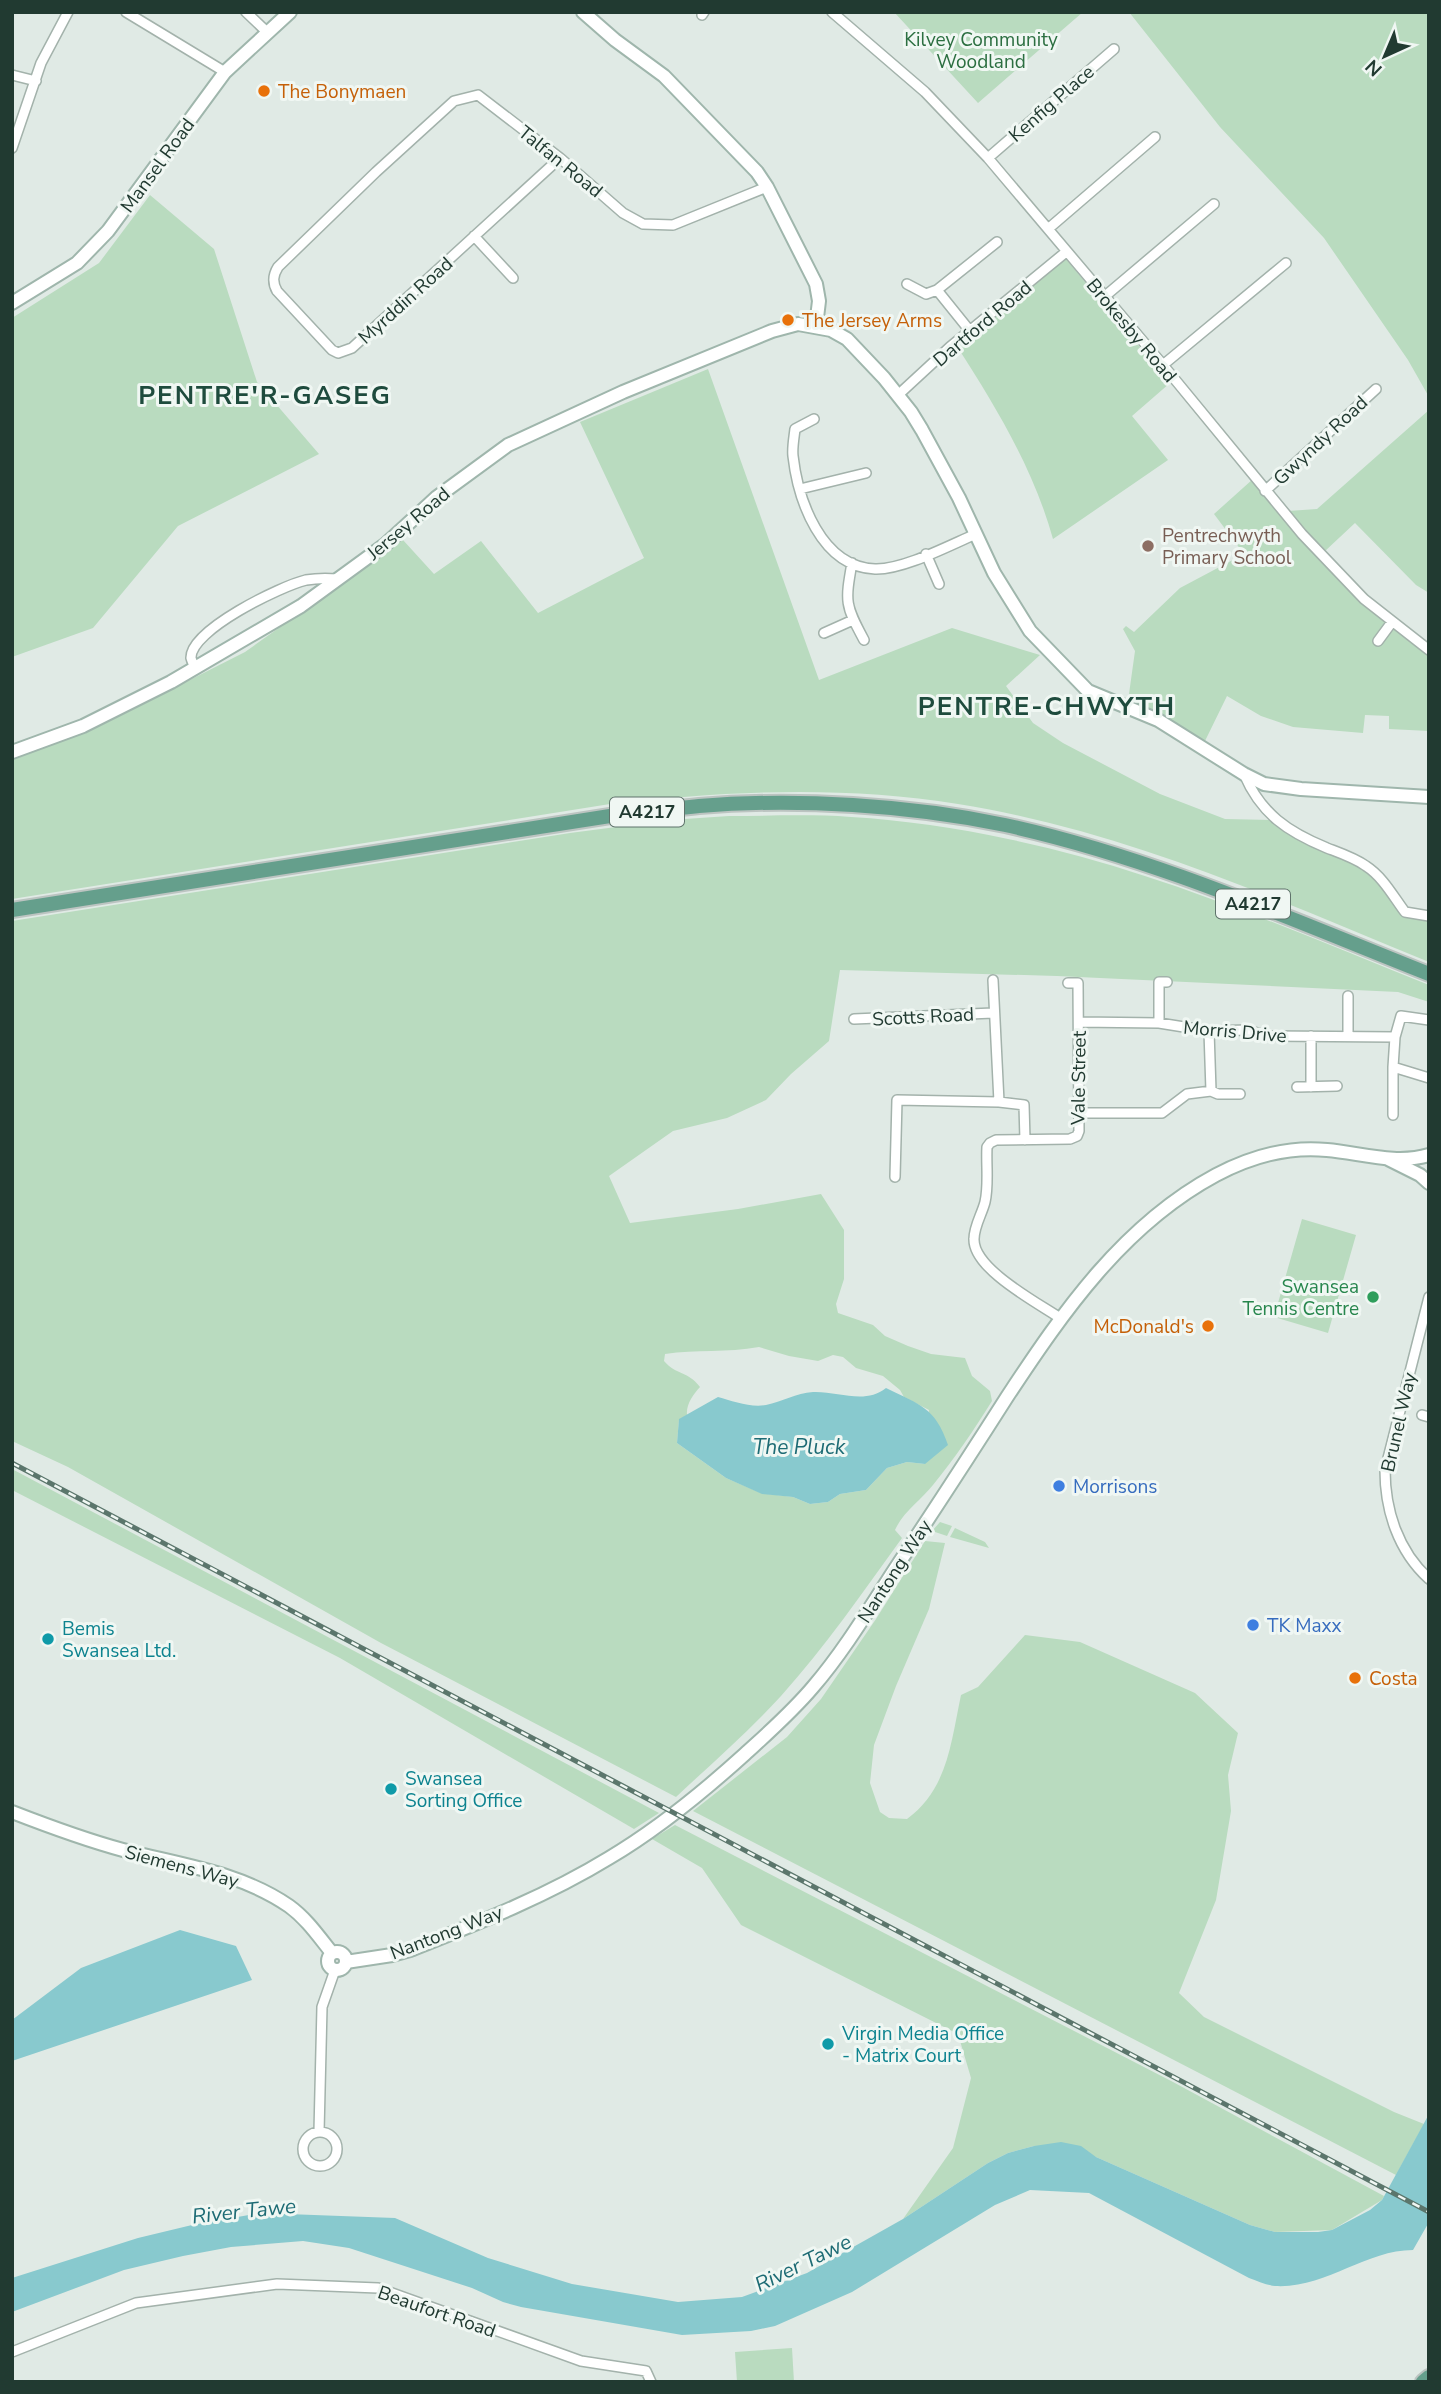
<svg xmlns="http://www.w3.org/2000/svg" width="1441" height="2394" font-family="'Nunito Sans',sans-serif">
<style>
.green{fill:#b9dbbf;fill-rule:evenodd}
.water{fill:#88c9ce}
.lines{fill:none;stroke-linecap:round;stroke-linejoin:round}
.street-casing{stroke:#a3b2ab;stroke-width:12}
.secondary-casing{stroke:#9fb6ac;stroke-width:16}
.primary-casing{stroke:#bcc4c1;stroke-width:18}
.street{stroke:#fff;stroke-width:9}
.secondary{stroke:#fff;stroke-width:12}
.primary{stroke:#659f8c;stroke-width:14}
.rail-casing{stroke:#5b766c;stroke-width:5}
.rail{stroke:#f0f7f3;stroke-width:2.5;stroke-dasharray:8;stroke-linecap:butt}
.food-dot{fill:#e8710a;stroke:#f0f7f3;stroke-width:2.5}
.education-dot{fill:#8d6e63;stroke:#f0f7f3;stroke-width:2.5}
.leisure-dot{fill:#2e9e5b;stroke:#f0f7f3;stroke-width:2.5}
.shop-dot{fill:#3f7fe0;stroke:#f0f7f3;stroke-width:2.5}
.culture-dot{fill:#0f9aa8;stroke:#f0f7f3;stroke-width:2.5}
.labels{text-anchor:middle;stroke-width:6;stroke-linejoin:round;paint-order:stroke}
.shield{fill:#f0f7f3;stroke:#5f736b;stroke-width:2}
.shield-label{font-size:18px;font-weight:bold;fill:#213a31}
.park-label{font-size:19px;fill:#2c6f41;stroke:#f0f7f3}
.food-label{font-size:19px;fill:#c56008;stroke:#f0f7f3;text-anchor:start}
.street-label{font-size:19px;fill:#213a31;stroke:#f0f7f3}
.education-label{font-size:19px;fill:#785e54;stroke:#f0f7f3;text-anchor:start}
.leisure-label{font-size:19px;fill:#27864d;stroke:#f0f7f3;text-anchor:end}
.shop-label{font-size:19px;fill:#366cbe;stroke:#f0f7f3;text-anchor:start}
.culture-label{font-size:19px;fill:#0d838f;stroke:#f0f7f3;text-anchor:start}
.water-label{font-size:21px;font-style:italic;fill:#1d6b74;stroke:#f0f7f3}
.district-label{font-size:26px;font-weight:bold;letter-spacing:2px;fill:#1e4b3d;stroke:#f0f7f3}
</style>
<rect width="100%" height="100%" fill="#e0eae5"/>
<!-- green -->
<path class="green" d="M894 12H1083L978 103Z
M1129 12H1429V397L1408 360 1324 238 1220 127Z
M150 195 214 249 257 382 319 454 178 526 93 628 12 657V318L99 263Z
M1065 258 1170 383 1132 416 1168 460 1053 539C1034 470 996 407 958 348Z
M708 369 819 680 952 628 1040 655 1006 686 1033 723 1063 743 1160 794 1225 819 1277 820 1364 864 1405 912 1429 920V962C1276 899 1122 830 958 804 842 785 725 791 610 804L12 899V760L91 730 245 652 403 540 434 574 481 541 538 613 644 558 580 422Z
M1429 410V593L1416 585 1355 523 1324 552 1288 511 1317 509Z
M1253 479 1321 558 1429 653V731L1389 729V716L1365 715 1363 733 1293 727 1261 716 1227 696 1205 741 1128 701 1135 651 1123 629 1126 626 1134 632 1180 588 1244 554 1214 514Z
M729 816C769 816 811 814 851 817 903 820 957 828 1008 839 1154 869 1291 930 1429 985V1002L1398 992 1057 976 840 970 829 1041 791 1074 766 1100 727 1118 673 1131 609 1176 630 1223 738 1209 821 1194 844 1230V1279L836 1304 838 1313 873 1325 885 1336 908 1346 931 1354 965 1358 972 1376 990 1391 992 1401C974 1430 955 1458 933 1485 921 1500 903 1512 895 1530L902 1538C863 1592 825 1647 781 1696 748 1732 711 1764 676 1797L381 1643 68 1467 12 1441V921L570 833 670 820ZM759 1347 789 1356 818 1361 833 1355 843 1357 856 1368 883 1376 900 1390 904 1397 929 1410 925 1464 907 1462 887 1468 866 1490 840 1494 828 1502 810 1504 793 1497 761 1493 726 1478 677 1443 679 1420 687 1415C686 1404 693 1395 700 1387 687 1370 677 1376 664 1361L665 1354C696 1349 727 1353 759 1347Z
M1302 1219 1356 1235 1328 1333 1274 1317Z
M12 1469 659 1813 634 1829 340 1658 12 1490Z
M940 1522 952 1526 947 1536 932 1531Z
M955 1528 985 1542 989 1548 950 1537Z
M925 1541 945 1543 929 1609 896 1686 874 1745 870 1783 880 1812 889 1818 907 1819C948 1789 951 1742 961 1695L978 1687 1025 1635 1080 1642 1195 1693 1238 1733 1228 1775 1231 1811 1216 1900 1179 1993 1204 2017 1394 2112 1424 2124 1396 2175 693 1811 787 1737 821 1699 876 1619Z
M675 1825 1173 2082 1384 2196 1382 2200 1332 2230 1275 2232 1250 2225 1096 2157 1034 2146 1008 2153 988 2163 903 2219 953 2148 971 2078 958 2034 741 1925 702 1868 652 1839Z
M792 2348 794 2382H737L735 2352Z"/>
<!-- water -->
<path class="water" d="M886 1388C920 1405 935 1407 948 1445L925 1464 907 1462 887 1468 866 1490 840 1494 828 1502 810 1504 793 1497 762 1494 726 1478 677 1443 679 1419 718 1397C732 1401 751 1408 766 1405 782 1402 796 1393 813 1392 838 1391 865 1405 886 1388Z
M180 1930 236 1946 252 1980 12 2061V2020L81 1968Z
M1429 2114V2222L1413 2250C1365 2250 1325 2289 1275 2286 1266 2285 1257 2281 1249 2278L1089 2193 1030 2190 995 2205 852 2292 775 2326 751 2331 682 2335 521 2307 503 2302 472 2288 349 2248 303 2241 231 2247 183 2256 124 2270 12 2312V2278L138 2238 192 2225 260 2213 395 2218 488 2258 572 2284 678 2302 742 2297 807 2273 903 2219 988 2163 1008 2153 1034 2146 1061 2142 1081 2146 1096 2157 1250 2225 1275 2232H1318L1332 2230 1370 2210 1382 2200Z"/>
<g class="lines">
<!-- street casing -->
<g class="street-casing">
<path id="street" d="M126 12 225 72
M246 12 268 33
M832 12 925 92 988 158 1163 365 1302 534 1364 599 1429 650
M702 15 704 12
M12 75 36 81
M12 148 41 63 68 12
M560 158 352 348 338 353 332 350 277 291C272 282 273 275 278 267L376 172 454 101 478 95 560 158 623 213 643 224 673 225 767 187
M988 158 1114 49
M1048 229 1155 137
M474 236 513 278
M907 284 926 294 937 290 997 242
M937 290 970 331
M1104 297 1214 204
M1163 365 1286 263
M898 395 950 347 1066 252
M814 419 795 429C794 438 792 448 793 456 798 500 821 567 875 569 903 570 950 545 976 534
M800 489 866 473
M1265 491 1376 389
M926 554 939 584
M852 563C845 602 845 605 864 640
M824 633 853 620
M1378 641 1392 622
M195 668C194 665 192 662 191 658 190 630 281 586 306 580 317 578 327 578 338 579
M1244 774C1261 814 1288 832 1327 848 1340 853 1355 858 1366 866 1383 877 1393 896 1405 912L1429 916
M993 980 999 1102 1024 1105 1025 1140
M1348 996V1036
M854 1019 993 1013
M1079 1022 1159 1023 1209 1031 1248 1030 1266 1036 1395 1037 1393 1067 1429 1078
M1159 1023V982H1167
M1209 1031 1211 1091 1218 1094H1240
M1311 1036V1087
M1395 1037 1401 1016 1429 1020
M1393 1067V1115
M1297 1087 1337 1086
M1079 1113H1162L1187 1094 1211 1091
M895 1177 897 1100 999 1102
M1429 1297 1385 1470C1385 1510 1398 1551 1429 1579
M1060 1318C1038 1303 973 1269 974 1239 974 1226 982 1214 985 1202 989 1185 986 1165 987 1147L990 1143 996 1140 1070 1139 1077 1136 1079 1131 1078 983H1068
M1422 1415 1429 1417
M303 2149a17 17 0 1 1 34 0a17 17 0 1 1-34 0Z
M319 2132 322 2007 335 1970
M12 2352 136 2303 277 2284 378 2288 581 2361 646 2371 651 2382"/>
</g>
<!-- secondary casing -->
<g class="secondary-casing">
<path id="secondary" d="M583 12 615 40 664 76 757 172 767 187 816 284 819 301 816 326
M12 303 77 263 108 231 225 72 290 12
M12 752 83 726 171 682 301 606 386 544 437 497 508 445 623 392 772 331 798 324 831 330 847 339 884 378 911 412 922 430 959 498 994 573 1030 631 1088 691 1158 720 1244 774 1264 784 1301 789 1429 797
M1388 1159 1420 1175 1429 1183
M12 1812C48 1826 86 1840 123 1850 180 1865 240 1872 289 1906 307 1919 319 1937 332 1953
M328 1961a9 9 0 1 1 18 0a9 9 0 1 1-18 0Z
M346 1962 392 1955 410 1950C478 1923 547 1896 609 1858 658 1829 702 1793 745 1754 768 1733 792 1712 813 1687 844 1651 869 1609 895 1569 933 1512 970 1455 1007 1397 1063 1312 1123 1225 1216 1175 1250 1157 1288 1146 1327 1150 1361 1153 1396 1165 1429 1155"/>
</g>
<!-- primary casing -->
<g class="primary-casing">
<path id="primary" d="M12 910 610 816C639 813 669 809 699 806 796 798 910 805 1005 825 1152 857 1290 919 1429 974
M1423 2382 1429 2377"/>
</g>
<!-- street -->
<use href="#street" class="street"/>
<!-- secondary -->
<use href="#secondary" class="secondary"/>
<!-- primary -->
<use href="#primary" class="primary"/>
<!-- rail casing -->
<g class="rail-casing">
<path id="rail" d="M12 1463 1429 2212"/>
</g>
<!-- rail -->
<use href="#rail" class="rail"/>
</g>
<!-- markers -->
<g class="food-dot">
<circle cx="264" cy="91" r="7"/>
<circle cx="788" cy="320" r="7"/>
<circle cx="1208" cy="1326" r="7"/>
<circle cx="1355" cy="1678" r="7"/>
</g>
<circle class="education-dot" cx="1148" cy="546" r="7"/>
<circle class="leisure-dot" cx="1373" cy="1297" r="7"/>
<g class="shop-dot">
<circle cx="1059" cy="1486" r="7"/>
<circle cx="1253" cy="1625" r="7"/>
</g>
<g class="culture-dot">
<circle cx="48" cy="1639" r="7"/>
<circle cx="391" cy="1789" r="7"/>
<circle cx="828" cy="2044" r="7"/>
</g>
<g class="labels">
<!-- shield labels -->
<g class="shield">
<rect x="610" y="797.5" width="74" height="29" rx="5"/>
<rect x="1216" y="889.5" width="74" height="29" rx="5"/>
</g>
<g class="shield-label">
<text x="647" y="818">A4217</text>
<text x="1253" y="910">A4217</text>
</g>
<!-- park labels -->
<g class="park-label">
<text x="981" y="46">Kilvey Community<tspan x="981" dy="22">Woodland</tspan></text>
</g>
<!-- food labels -->
<g class="food-label">
<text x="278" y="98">The Bonymaen</text>
<text x="802" y="327">The Jersey Arms</text>
<text x="1194" y="1333" text-anchor="end">McDonald's</text>
<text x="1369" y="1685">Costa</text>
</g>
<!-- street labels -->
<g class="street-label">
<text transform="translate(1051 103) rotate(-41)" y="7">Kenfig Place</text>
<text transform="translate(561 161) rotate(39)" y="7">Talfan Road</text>
<text transform="translate(157 165) rotate(-54)" y="7">Mansel Road</text>
<text transform="translate(405 300) rotate(-42)" y="7">Myrddin Road</text>
<text transform="translate(982 323) rotate(-40)" y="7">Dartford Road</text>
<text transform="translate(1132 330) rotate(50)" y="7">Brokesby Road</text>
<text transform="translate(1320 440) rotate(-43)" y="7">Gwyndy Road</text>
<text transform="translate(408 523) rotate(-40)" y="7">Jersey Road</text>
<text transform="translate(923 1016) rotate(-3)" y="7">Scotts Road</text>
<text transform="translate(1235 1031) rotate(5)" y="7">Morris Drive</text>
<text transform="translate(1078 1078) rotate(-89)" y="7">Vale Street</text>
<text transform="translate(1398 1422) rotate(-77)" y="7">Brunel Way</text>
<text transform="translate(894 1571) rotate(-57)" y="7">Nantong Way</text>
<text transform="translate(182 1866) rotate(15)" y="7">Siemens Way</text>
<text transform="translate(446 1932) rotate(-21)" y="7">Nantong Way</text>
<text transform="translate(437 2311) rotate(19)" y="7">Beaufort Road</text>
</g>
<!-- education labels -->
<g class="education-label">
<text x="1162" y="542">Pentrechwyth<tspan x="1162" dy="22">Primary School</tspan></text>
</g>
<!-- leisure labels -->
<g class="leisure-label">
<text x="1359" y="1293">Swansea<tspan x="1359" dy="22">Tennis Centre</tspan></text>
</g>
<!-- shop labels -->
<g class="shop-label">
<text x="1073" y="1493">Morrisons</text>
<text x="1267" y="1632">TK Maxx</text>
</g>
<!-- culture labels -->
<g class="culture-label">
<text x="62" y="1635">Bemis<tspan x="62" dy="22">Swansea Ltd.</tspan></text>
<text x="405" y="1785">Swansea<tspan x="405" dy="22">Sorting Office</tspan></text>
<text x="842" y="2040">Virgin Media Office<tspan x="842" dy="22">- Matrix Court</tspan></text>
</g>
<!-- water labels -->
<g class="water-label">
<text x="799" y="1454">The Pluck</text>
<text transform="translate(244 2211) rotate(-6)" y="7">River Tawe</text>
<text transform="translate(803 2263) rotate(-26)" y="7">River Tawe</text>
</g>
<!-- district labels -->
<g class="district-label">
<text x="265" y="404">PENTRE'R-GASEG</text>
<text x="1047" y="715">PENTRE-CHWYTH</text>
</g>
</g>
<!-- border -->
<rect width="1441" height="2394" fill="none" stroke="#213a31" stroke-width="28"/>
<!-- north arrow -->
<g transform="translate(1385 56) rotate(224)" stroke="#f0f7f3" stroke-width="5" paint-order="stroke">
<path d="M0-5L12 26L0 18L-12 26Z" fill="#213a31"/>
<text y="-10" font-size="19" font-weight="bold" text-anchor="middle" fill="#213a31">N</text>
</g>
</svg>
